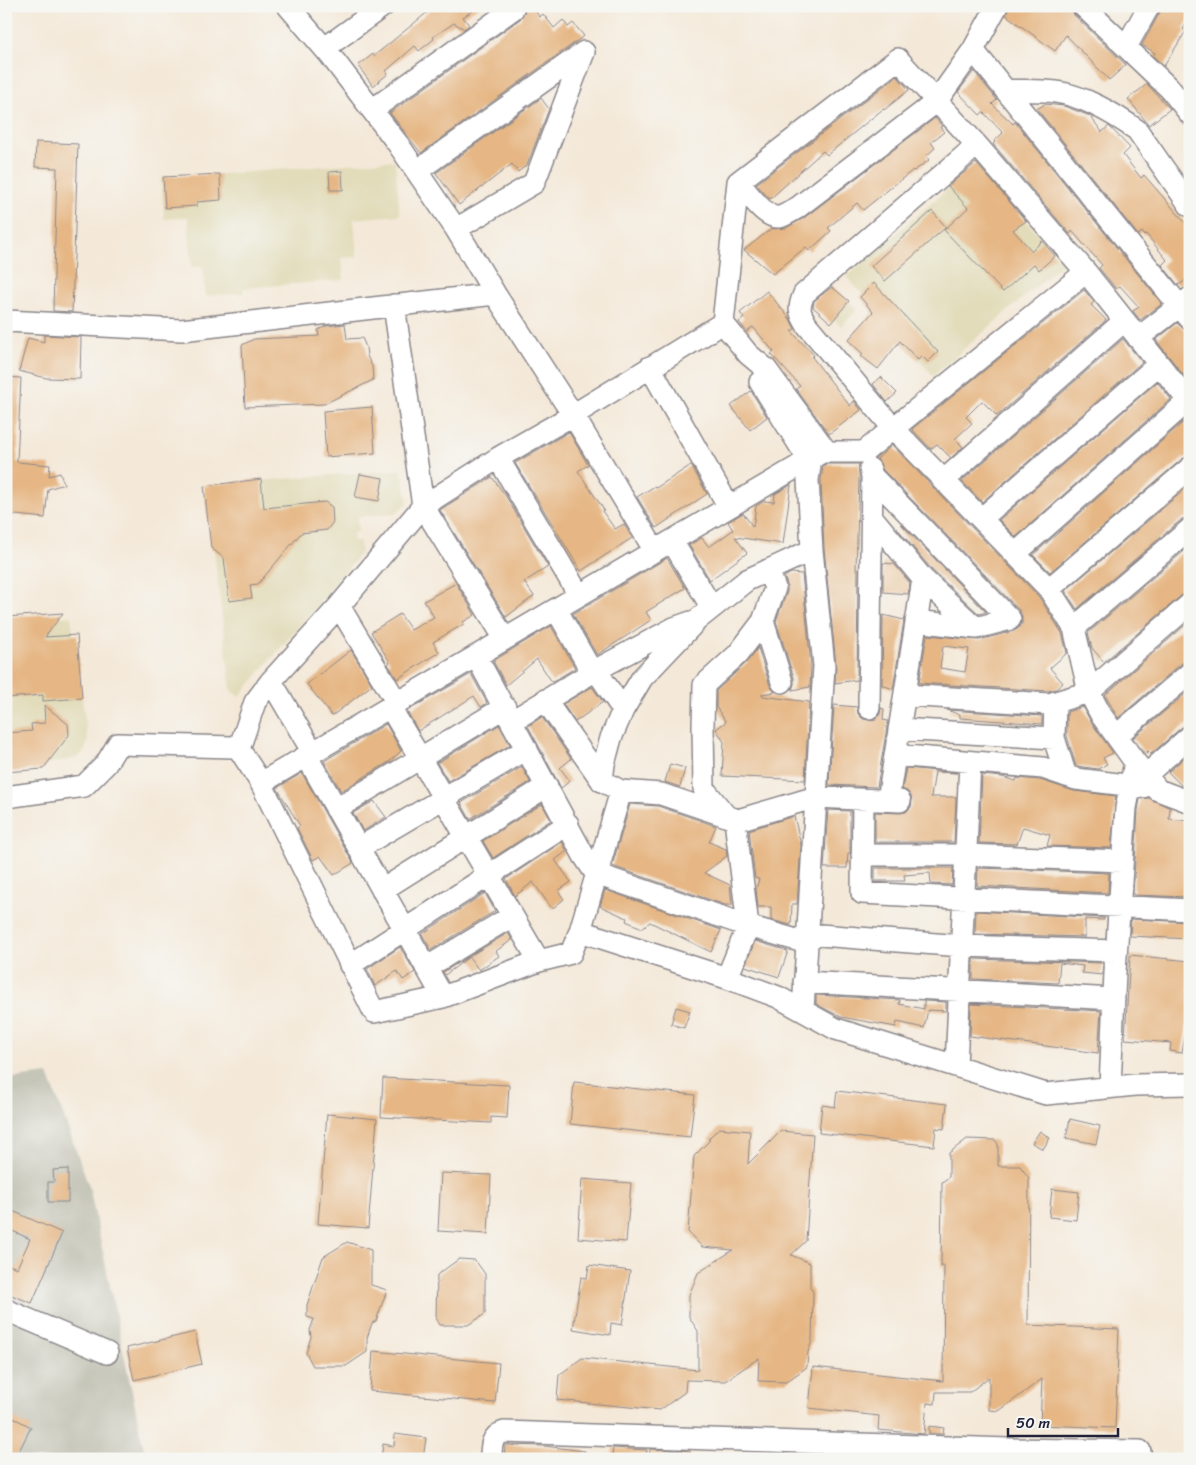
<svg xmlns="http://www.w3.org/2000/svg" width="1196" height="1465" font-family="Sriracha,sans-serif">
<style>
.built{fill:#e2dcba}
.industrial{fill:#c5c5b8}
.building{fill:#e6b785;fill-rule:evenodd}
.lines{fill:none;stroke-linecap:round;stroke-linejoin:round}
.minor-casing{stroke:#8b868a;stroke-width:24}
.minor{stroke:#fff;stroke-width:21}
</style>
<rect width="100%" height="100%" fill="#f6f6f2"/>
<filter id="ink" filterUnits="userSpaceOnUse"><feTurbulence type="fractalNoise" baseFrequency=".02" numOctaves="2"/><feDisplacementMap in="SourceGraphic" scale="10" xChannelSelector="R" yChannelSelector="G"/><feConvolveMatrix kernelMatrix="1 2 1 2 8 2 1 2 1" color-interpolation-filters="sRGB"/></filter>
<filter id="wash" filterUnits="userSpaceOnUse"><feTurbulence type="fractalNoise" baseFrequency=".0096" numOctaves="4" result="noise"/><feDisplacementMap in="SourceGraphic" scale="20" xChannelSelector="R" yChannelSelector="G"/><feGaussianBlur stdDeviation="1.12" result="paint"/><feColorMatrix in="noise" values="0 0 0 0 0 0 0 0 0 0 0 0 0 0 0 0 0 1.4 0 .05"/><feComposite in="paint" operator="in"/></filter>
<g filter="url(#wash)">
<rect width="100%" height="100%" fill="#f4e9d9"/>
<!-- built -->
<path class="built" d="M395 160 400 215 354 219 357 257 342 258 344 280 243 288V293L206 296 203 266 192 267 188 217 164 219 161 179Z
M976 164 1063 263 933 376 847 277Z
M833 287 857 310 841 326 817 304Z
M399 470 402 471 408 503 395 513 357 517 358 532 353 533 354 541H360L361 553 239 697 231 691 206 485Z
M71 616 88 742 84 752 76 758 36 766 6 765V623Z"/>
<!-- industrial -->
<path class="industrial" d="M48 1074 89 1186 146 1459H6V1079Z"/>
<g id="blocks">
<!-- building -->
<path class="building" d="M435 6H480L463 17 469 25 464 29 454 23 433 37 434 39 419 51 415 46 386 71 388 74 373 86 358 66 373 54 374 56Z
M531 6 540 17 543 14 554 28 563 20 568 27 573 23 584 36 421 153 390 113 520 19 525 11Z
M1009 6H1071L1074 15 1126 65 1109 80 1066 35 1055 51 1006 15Z
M1161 6H1190V18L1183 29 1186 31 1164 66 1153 56 1155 53 1142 45 1160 12Z
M974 71 997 100 992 104 1013 124 1015 122 1162 304 1140 320 1133 311 1139 307 1120 286 1116 289 1109 280 1099 268 1102 265 1072 231 1070 234 993 144 995 142 994 141 1003 133 983 112 980 115 958 92Z
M897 76 909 90 884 110 883 109 827 155 823 151 770 199 756 184Z
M1147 84 1170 109 1149 125 1128 99Z
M541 98 549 109 527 165 518 172 512 164 459 205 436 173Z
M1045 104 1064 106 1090 116 1102 132 1109 126 1130 148 1123 155 1141 178 1144 175 1190 228V276L1182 283 1178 285 1162 265 1167 260 1146 234 1144 235 1142 232 1138 235 1037 109Z
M935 118 942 126 940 127 944 132 931 142 935 148 926 156 929 160 914 171 913 170 863 210 857 203 828 228 831 231 809 251 806 247 773 274 744 250 771 229 786 228 804 218Z
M36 142 78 144 72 312 53 311 57 168 35 167Z
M976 163 1026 221 1013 230 1032 251 1042 241 1055 256 1039 270 1034 264 1003 292 944 230 968 208 948 186Z
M342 171 343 190H330L329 172Z
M220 174 221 200 197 202V206L165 208 163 177Z
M932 211 946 227 885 281 871 266Z
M874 283 938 352 928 362 922 356 918 360 900 341 878 369 861 356 863 354 848 340 873 312 860 297Z
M832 287 849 301 831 323 813 307 814 301Z
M1084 290 1094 302 1091 305 1106 320 997 416 982 401 966 417 972 423 955 439 963 447 951 458 937 444 931 449 912 429Z
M767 291 790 319 795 329 791 331 814 355 812 357 850 406 854 401 861 410 829 434 796 389 800 386 771 354 774 352 753 327 747 332 739 322 744 318 740 313Z
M1177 323 1185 330 1190 331V371L1184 376 1156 340Z
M345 324 347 339 362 338 366 347 367 356 372 366 373 380 324 404 245 407 242 345 254 339 319 336 318 330 326 326Z
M44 335 81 337 80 379 46 378 19 371 28 338 44 342Z
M1123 339 1142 362 982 502 962 481Z
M6 377 21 378 17 462 50 465 49 476 60 473 64 484 48 489 45 518 6 514Z
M881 377 897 393 887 402 873 384Z
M1157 382 1171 399 1016 537 999 520Z
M751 391 767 417 750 430 731 406Z
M372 407 375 453 326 457 323 411Z
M1190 416V456L1182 459 1050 572 1033 555Z
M569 432 588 465 578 471 604 510 602 511 615 529 624 524 632 538 581 571 515 463Z
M892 445 1039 597 1062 633 1067 653 1050 668 1063 683 1056 689 1048 691 919 683 927 635 979 640 1014 631 1019 628 1022 623V616L1019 610 883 470 877 459ZM943 646 969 649 965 672 940 668Z
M826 464H859V478L856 570 858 569 857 680 835 683 836 665 824 549 821 481 823 466Z
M691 465 707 494 656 528 637 497 655 486 656 488Z
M360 474 383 478 379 501 355 497Z
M492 477 505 495 548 567 524 582 534 596 506 617 440 510Z
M261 479 264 508 325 502 332 507 333 522 327 530 301 533 258 584 250 585 252 598 229 601 224 558 211 548 204 486Z
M791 485 783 544 735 537 747 553 710 580 689 545 702 538 709 547 733 530 728 522 743 513 753 527 756 506 764 501 774 502 775 494Z
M1190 485V517L1182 519 1077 609 1065 591Z
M901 524 986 612 979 614 932 570 897 528Z
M1190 546V592L1182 595 1104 662 1092 648 1088 633Z
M667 558 685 588 646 612 651 620 597 655 573 614Z
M883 563 894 564 910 583 908 594 883 592Z
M791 573 802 574 811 666 810 687 792 690 794 684V678L776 621 787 592V584L784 577Z
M456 583 475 615 463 622 464 624 433 642 439 652 397 679 388 664 390 662 371 632 400 614 411 630 434 617 424 601Z
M63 613 45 637 77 635 82 698 43 701V695L6 698V617Z
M883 615 904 620 893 689 882 685Z
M1190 621V661L1182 663 1118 718 1105 695Z
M551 626 575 668 552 682 537 659 506 685 493 661Z
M758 648 770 686 775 692 762 694V696L809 702 805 780 722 776 724 742 716 729 726 722 716 707V691L746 663Z
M351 650 372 685 332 716 307 684Z
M471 674 487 703 481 707 474 696 418 731 407 711Z
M592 687 603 702 575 722 563 704Z
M1190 690V724L1182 727 1151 754 1148 751 1145 754 1133 738Z
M44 705 68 724 69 735 43 769 6 772V733L32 731 31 724 45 723Z
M834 705 857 707 858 714 863 719 868 720 876 719 880 714 881 708 884 709 883 720 888 721 877 787 829 785Z
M1083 707 1091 722 1113 753 1103 758 1107 764 1098 769 1076 766 1067 736V712Z
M947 710 1042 716V724L960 718V715Z
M542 717 571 759 560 768 570 781 561 788 528 726Z
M386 724 401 751 389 762 341 791 324 761Z
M499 725 510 745 448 781 437 763Z
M1190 753V789L1181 785 1168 772Z
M670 764 685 768 680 787 665 782Z
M522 767 530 782 470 819 461 803Z
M906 768 957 773 935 772 931 797H956L954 842H875V812L900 813 906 812 911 807 912 801 911 796 907 791 902 789Z
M302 773 353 863 334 875 320 856 313 860 297 828 300 826 277 788Z
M982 775 1002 777 1016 781 1017 778 1040 780 1074 791 1116 796 1111 848 1047 846 1050 835 1023 827 1017 844 979 843Z
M1149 798 1170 808 1169 819 1190 821V897L1133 895 1138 810 1140 799Z
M374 801 386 817 363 831 353 813Z
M542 804 551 820 493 858 483 841Z
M630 804 658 806 716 826 709 842 726 849 727 856 704 873 730 885 732 905H725L612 866Z
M828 810 850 811V853H848L847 868H824Z
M794 816 801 845 797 904H792L791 925 771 920V907H758L756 889 759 879 755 878 749 830Z
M562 842 567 851 555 860 571 882 558 891 564 899 552 909 533 882 515 896 506 879Z
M875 868H953L952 885 931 884 930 873 904 875 905 881H875Z
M978 868 1109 873 1108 893 977 886Z
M605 890 721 930 711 952 650 922 642 928 626 921 627 918 600 906Z
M485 893 495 911 431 950 422 934Z
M976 911 1104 918V920L1085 919V937L975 934Z
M1131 919 1190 922V939L1130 936Z
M508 933 512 940 496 951 499 956 479 970 469 957 445 975 443 972Z
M755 941 788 951 779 977 745 966Z
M400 947 415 972 403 980 397 971 375 986 367 969Z
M1130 955 1190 961V1007L1182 1053 1170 1051 1171 1043 1125 1039Z
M973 959 1103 963 1102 975 1082 973 1083 966 1060 963 1058 983 973 979Z
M816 995 900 1000 899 1004 924 1009V1001L946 1002V1011L928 1010 924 1028 897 1022 896 1027 841 1017 816 1004Z
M971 1004 1101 1011 1098 1053 970 1036Z
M676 1007 690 1011 684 1028 671 1024Z
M383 1078 509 1085 507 1118 491 1117V1123L381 1117Z
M574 1082 695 1095 690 1137 570 1124Z
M837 1091 947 1104 944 1129 936 1128 934 1146 819 1133 822 1105 835 1107Z
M327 1114 377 1119 368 1228 318 1224Z
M1070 1119 1100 1126 1096 1144 1066 1138Z
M719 1128 750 1131 748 1164 781 1131 813 1134 806 1241 791 1255 810 1263V1287L813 1292 812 1341 808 1352 807 1367 786 1382 758 1381 759 1358 725 1381 686 1380 685 1392 660 1410 557 1400 559 1375 582 1358 698 1370V1331L689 1317V1295L698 1273 733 1250 702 1247 688 1232 694 1156 710 1140 708 1139Z
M1040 1131 1050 1138 1043 1149 1032 1143Z
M967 1139 995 1140 998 1144V1166H1020L1029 1178 1028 1325 1119 1329 1115 1428 1040 1425 1042 1379 999 1411 989 1410V1377L970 1392H936L935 1404 927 1403 924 1434 878 1430 879 1416 809 1408 813 1367 943 1381 944 1265 941 1267 942 1182 949 1177V1153Z
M68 1169V1202H48V1182H54L53 1170Z
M441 1173 491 1175 488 1234 438 1231Z
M582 1179 631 1183 626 1242 578 1238Z
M1052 1189 1079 1192 1076 1220 1049 1217Z
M6 1208 62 1233 32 1303 6 1293V1264L17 1268 30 1239 6 1228Z
M347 1242 371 1250V1285L387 1290 376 1321 372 1323 367 1338V1352L346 1366H313L306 1353 311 1337 310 1330 314 1319 307 1317V1305L323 1257Z
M459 1259 475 1260 485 1274V1314L468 1325H440L436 1318 437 1275Z
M589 1265 630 1271 622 1325 611 1323 610 1335 573 1329 581 1277 587 1278Z
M195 1332 202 1364 134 1380 127 1348Z
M373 1351 499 1363 495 1403 370 1391Z
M6 1414 31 1427 15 1459H6Z
M929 1426 944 1428 943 1434H929Z
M395 1434 426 1438 423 1459H381L383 1444 394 1446Z
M505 1445 544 1446 585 1451V1459H504Z
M613 1448 647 1450 646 1459H612Z
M650 1449 690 1451 689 1459H649Z
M769 1453 805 1455V1459H769Z"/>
</g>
</g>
<g filter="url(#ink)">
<use href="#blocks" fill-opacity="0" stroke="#8b868a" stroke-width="1"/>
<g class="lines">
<!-- minor casing -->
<g class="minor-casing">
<path id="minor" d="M288 6 330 55 398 144 456 229 495 294 573 415 655 551
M1083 6 1170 89 1190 114
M1126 47 1149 6
M325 48 383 6
M973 50 1190 319
M1005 90C1022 91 1039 90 1056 92 1085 96 1114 114 1137 130L1190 206
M372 110 513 9
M977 145 804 294C798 308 799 312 807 325L893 428 1049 589 1074 628 1089 692 1101 715 1135 762 1158 790 1190 802
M417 171 584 52 534 183 456 229
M738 182C747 191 765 219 779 217 785 216 791 211 797 208L936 102 973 50 997 6
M1086 272 1190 403
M394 305 423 506 505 639
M6 321 181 330 495 294
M723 323 573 415 498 458 423 506 339 606 271 681 255 702 239 749 261 783 374 1012 443 997 539 961 571 953 580 931 621 791 602 781 604 764 611 738 623 710 642 678 697 620 747 580 812 550
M1138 338 1190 298
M650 367 729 507
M760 382 803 451 806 462
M498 458 579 595
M872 476 1010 619 976 628 916 621
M943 481 1124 321
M871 516 923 579 976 628
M981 519 1159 364
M672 541 712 608
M1015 554 1188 401
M1049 589 1190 468
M339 606 397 703
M556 609 592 672
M763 621 782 682
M1074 628 1190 529
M476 656 584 856 596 874 748 926 807 943
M596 670 623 710
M271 681 312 751
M905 695 1049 704 1089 692 1190 604
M545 700 602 781
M1055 702 1054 738 1066 776
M390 707 539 961
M869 708 872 476 870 469
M512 721 596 670 674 628 691 622
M899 729 1054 738
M1116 736 1190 673
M306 755 443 997
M895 755 1043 768 1076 779 1143 787
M1146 775 1190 736
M261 783 824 451 827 452H864L1086 272 977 145 898 59 738 182 723 323 748 354 766 369 827 452
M621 791 661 794 738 820 816 797 900 801
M6 797 84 786 106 764 118 744 233 747 239 749
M863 799 862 893 1190 910
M888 800 923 579
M336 809 505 707
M359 848 527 749
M862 855H966L1122 861
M382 890 547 786
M580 931 727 978 778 997 836 1029 1046 1094 1135 1085 1190 1084
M807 934 962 946 1116 951
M350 965 568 824
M426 968 512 916
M727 978 748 926 735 820 726 816 704 789 703 726 704 685 738 654 763 621 775 588 768 570
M804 982 1114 999
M803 1010 824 666 812 550 808 480 811 459
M956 1066 970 762
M1110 1087 1115 972 1126 808 1135 762
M6 1310 107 1353
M491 1459C491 1446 491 1436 504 1432L1008 1449 1140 1451"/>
</g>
<!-- minor -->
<use href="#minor" class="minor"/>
</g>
</g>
<!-- margin -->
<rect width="1196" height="1465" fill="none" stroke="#f6f6f2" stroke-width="25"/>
<!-- scale -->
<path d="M1008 1428v8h110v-8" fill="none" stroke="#22223b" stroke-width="2.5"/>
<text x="1016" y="1428" font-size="15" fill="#22223b" stroke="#f6f6f2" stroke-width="4" paint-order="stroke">50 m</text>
</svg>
